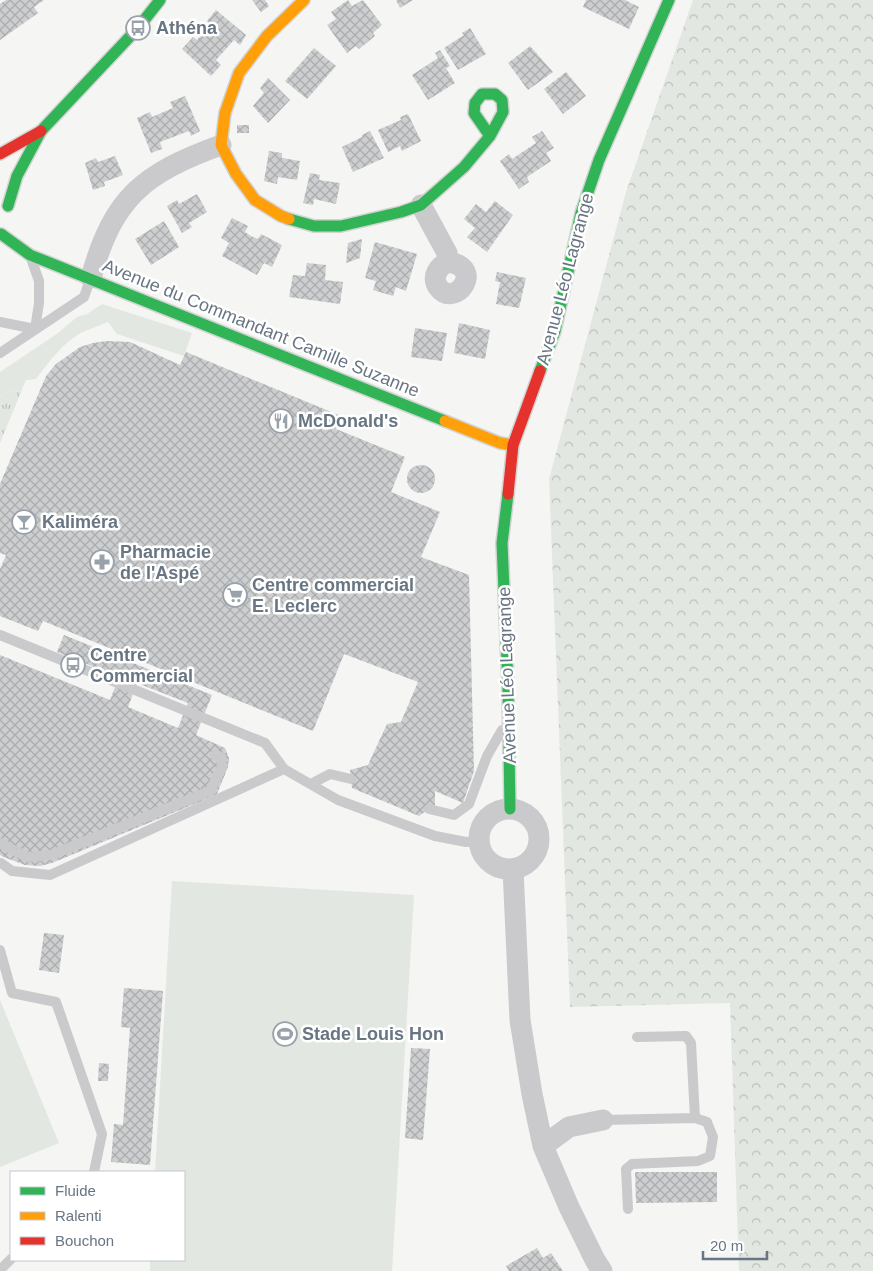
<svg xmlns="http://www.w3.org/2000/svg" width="873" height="1271" font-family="Helvetica,sans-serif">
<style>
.grass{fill:url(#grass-tufts)}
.forest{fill:url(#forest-crowns)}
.garden{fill:#e3e7e2}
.building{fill:url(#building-cross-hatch);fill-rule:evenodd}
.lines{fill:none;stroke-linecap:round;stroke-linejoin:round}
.fast-casing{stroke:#d2d3d3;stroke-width:14}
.slow-casing{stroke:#d2d3d3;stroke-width:14}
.jam-casing{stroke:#d2d3d3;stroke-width:14}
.lane{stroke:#cacacc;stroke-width:10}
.street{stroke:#cacacc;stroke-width:21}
.fast{stroke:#30b455;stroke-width:11}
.slow{stroke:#ff9f0a;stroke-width:11}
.jam{stroke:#e5322d;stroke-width:11}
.labels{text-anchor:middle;stroke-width:5;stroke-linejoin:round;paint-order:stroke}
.poi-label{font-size:18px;font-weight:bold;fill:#687582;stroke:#fff;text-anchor:start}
.street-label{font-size:18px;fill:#687582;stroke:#fff}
</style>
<defs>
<pattern id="grass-tufts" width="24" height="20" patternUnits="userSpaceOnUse" patternTransform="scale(1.25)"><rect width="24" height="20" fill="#e3e7e2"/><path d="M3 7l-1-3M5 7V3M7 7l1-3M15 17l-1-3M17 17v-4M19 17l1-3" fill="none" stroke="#bcc0bd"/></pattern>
<pattern id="forest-crowns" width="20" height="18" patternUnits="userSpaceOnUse" patternTransform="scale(1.25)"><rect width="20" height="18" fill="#e3e7e2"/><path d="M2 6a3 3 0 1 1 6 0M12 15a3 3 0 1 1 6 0" fill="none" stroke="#bcc0bd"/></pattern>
<pattern id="building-cross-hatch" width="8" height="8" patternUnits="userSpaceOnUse" patternTransform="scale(1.25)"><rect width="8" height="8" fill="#cdcecf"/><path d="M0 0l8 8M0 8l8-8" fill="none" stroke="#aaacad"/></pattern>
</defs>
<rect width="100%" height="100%" fill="#f5f5f4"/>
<!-- grass -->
<path class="grass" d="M11 390 21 392 0 443V397Z"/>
<!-- forest -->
<path class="forest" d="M693 0H873V1271H739L730 1003 570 1007 549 479 626 192Z"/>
<!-- garden -->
<path class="garden" d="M102 304 192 333 184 356 117 334 108 322C99 326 88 329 79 334 62 344 48 363 36 379L26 380 21 392 11 390 0 397V372L58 333 77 317 87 314Z
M172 881 414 895 392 1271H150V1260H184V1172H155Z
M0 1000 59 1143 0 1167Z"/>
<!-- building -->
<path class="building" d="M6 0H44L34 7 38 13 0 40V4Z
M252 0H265L269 6 261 12Z
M348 0 352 6 363 0 382 25 373 33 375 36 359 49 356 46 347 53 327 25 336 19 331 12Z
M396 0H413L400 8Z
M586 0H625L639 7 629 29 583 7Z
M216 10 246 35 240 45 234 40 216 60 221 65 211 76 182 49 193 37 197 40 210 24 207 21Z
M470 28 486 54 458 70 444 48 464 35 462 33Z
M530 46 553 72 528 90 508 63Z
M314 48 336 66 307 99 285 81Z
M440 50 450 66 446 68 455 83 428 100 412 75 438 58 435 53Z
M566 72 586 96 563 114 544 89Z
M268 78 290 100 268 123 253 106 264 93 260 88Z
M185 96 200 131 191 136 189 131 160 142 162 149 151 153 137 118 150 112 152 117 173 108 170 102Z
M408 114 421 141 402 151 400 146 388 152 378 130 401 120 400 117Z
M237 125H249V133H237Z
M370 131 384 158 353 172 342 147 362 137V135Z
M542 131 554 148 546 153 551 161 527 177 529 182 519 189 500 161 509 154 512 159 536 143 532 137Z
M269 151 282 153V158L300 161 297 180 278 177 277 184 264 181Z
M115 156 123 175 104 182 105 186 93 190 85 163 96 158 98 162Z
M310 173 320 175 319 180 340 183 336 204 314 199 313 205 303 203Z
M197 194 207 212 189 223 192 227 182 233 167 206 177 200 179 204Z
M495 201 513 215 487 252 467 237 475 228 464 219 476 204 486 212Z
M232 218 248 226 245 232 251 236 258 239 261 234 282 245 272 267 264 263 257 275 222 256 229 243 221 238Z
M164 221 179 247 151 265 135 239Z
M362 239 360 258 346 263 348 243Z
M375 242 417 254 406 291 396 287 393 296 373 290 376 281 365 278Z
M307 263 326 265 325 280 343 282 340 304 289 297 293 275 305 276Z
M497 272 526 278 519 308 496 304 500 282 495 281Z
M459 323 490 330 485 359 454 353Z
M415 328 447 333 442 361 411 357Z
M106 341 130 342 180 365 186 352 341 416 336 429 405 457 391 492 440 512 421 557 469 575 474 771 463 803 435 791V805L419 816 352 788 350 770 368 765 387 724 401 722 418 682 344 654 313 731 43 621 38 631 0 616V569L6 555 0 553V484L46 376 56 364 80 347 93 343Z
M407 479a14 14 0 1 1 28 0a14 14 0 1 1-28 0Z
M64 635 212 695 196 735 225 748 229 758 228 767 217 794 209 798 52 863 40 866 25 865 6 858 0 855V655L110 700 119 677 57 652ZM137 683 188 703 178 728 128 707Z
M44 933 64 935 59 973 39 970Z
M124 988 163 991 150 1165 111 1162 114 1124 123 1125 130 1028 121 1027Z
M411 1048 430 1049 423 1140 405 1138Z
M99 1063 109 1064 108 1081H98Z
M635 1172H717V1202L636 1203Z
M537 1248 543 1258 551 1253 563 1271H509L506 1266Z"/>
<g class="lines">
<!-- fast casing -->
<g class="fast-casing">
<path id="fast" d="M8 206 17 176 41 131 138 28 160 0
M289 219 314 226H341L401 212 421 205 464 167 490 136 503 112 502 100 495 94H482L475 103 474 113 490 136
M1 234 30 255 445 421
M540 371 555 331 581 213 599 160 669 0
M508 494 502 543 508 685 510 809"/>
</g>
<!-- slow casing -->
<g class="slow-casing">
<path id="slow" d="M289 219 281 216 255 200 236 174 221 145 225 113 239 73 267 36 304 0
M445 421 500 443 513 445"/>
</g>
<!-- jam casing -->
<g class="jam-casing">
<path id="jam" d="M0 154 41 131
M508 494 513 445 540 371"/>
</g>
<!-- lane -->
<path class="lane" d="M32 261 39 281V303L35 329
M0 322 35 329
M0 353 84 297 90 280
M0 635 265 743 284 769 338 800 435 836 466 842 479 841
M311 784 330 774 351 779
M429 809 454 815 469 804 487 756 502 730
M0 843 27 857 51 855 210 791 222 767 221 757 215 755
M1 863 12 871 50 875 284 769
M0 950 12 993 56 1002 102 1134 94 1172
M637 1037 686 1036 691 1043 695 1118
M603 1120 695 1118 707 1122 713 1137 710 1156 698 1161 632 1164 626 1169 628 1209
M0 1270 11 1259"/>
<!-- street -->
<path class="street" d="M421 205 447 253 448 262C439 266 431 276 438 287 455 310 486 267 448 262
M91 278C113 197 144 173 221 145
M479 839a30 30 0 1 1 60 0a30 30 0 1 1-60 0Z
M513 869 520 1020 532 1094 543 1146 569 1207 595 1260 602 1271
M543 1146 569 1127 603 1120"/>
<!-- fast -->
<use href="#fast" class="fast"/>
<!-- slow -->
<use href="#slow" class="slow"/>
<!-- jam -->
<use href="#jam" class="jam"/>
</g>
<!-- icons -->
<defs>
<g id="bus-ring" transform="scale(1.25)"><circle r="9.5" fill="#fff" stroke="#99a2aa" stroke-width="1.5"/><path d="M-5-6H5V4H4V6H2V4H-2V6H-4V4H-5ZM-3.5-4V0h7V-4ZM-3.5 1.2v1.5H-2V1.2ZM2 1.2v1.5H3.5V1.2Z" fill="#99a2aa"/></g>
<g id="restaurant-ring" transform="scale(1.25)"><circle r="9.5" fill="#fff" stroke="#99a2aa" stroke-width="1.5"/><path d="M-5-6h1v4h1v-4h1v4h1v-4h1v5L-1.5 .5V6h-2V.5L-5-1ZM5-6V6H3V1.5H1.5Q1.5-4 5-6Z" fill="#99a2aa"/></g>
<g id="bar-ring" transform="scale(1.25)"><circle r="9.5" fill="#fff" stroke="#99a2aa" stroke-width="1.5"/><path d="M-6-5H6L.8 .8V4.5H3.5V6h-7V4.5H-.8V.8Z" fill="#99a2aa"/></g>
<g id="pharmacy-ring" transform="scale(1.25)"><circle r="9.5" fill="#fff" stroke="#99a2aa" stroke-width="1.5"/><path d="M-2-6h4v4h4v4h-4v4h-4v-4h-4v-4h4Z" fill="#99a2aa"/></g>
<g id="supermarket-ring" transform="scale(1.25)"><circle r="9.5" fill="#fff" stroke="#99a2aa" stroke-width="1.5"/><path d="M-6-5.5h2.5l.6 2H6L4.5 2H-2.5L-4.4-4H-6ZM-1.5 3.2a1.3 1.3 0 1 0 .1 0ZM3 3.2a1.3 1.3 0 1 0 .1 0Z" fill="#99a2aa"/></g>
<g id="stadium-ring" transform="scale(1.25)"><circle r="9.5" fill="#fff" stroke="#99a2aa" stroke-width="1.5"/><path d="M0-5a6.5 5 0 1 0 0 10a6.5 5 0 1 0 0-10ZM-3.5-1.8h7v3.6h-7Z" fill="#99a2aa"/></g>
</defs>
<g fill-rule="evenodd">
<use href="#bus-ring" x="138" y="28"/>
<use href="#restaurant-ring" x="281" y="421"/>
<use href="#bar-ring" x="24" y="522"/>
<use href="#pharmacy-ring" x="102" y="562"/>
<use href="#supermarket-ring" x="235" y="595"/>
<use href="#bus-ring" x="73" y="665"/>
<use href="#stadium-ring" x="285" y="1034"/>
</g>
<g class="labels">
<!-- poi labels -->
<g class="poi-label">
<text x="156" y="34">Athéna</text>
<text x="298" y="427">McDonald's</text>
<text x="42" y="528">Kaliméra</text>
<text x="120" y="558">Pharmacie<tspan x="120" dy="21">de l'Aspé</tspan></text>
<text x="252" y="591">Centre commercial<tspan x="252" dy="21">E. Leclerc</tspan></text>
<text x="90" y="661">Centre<tspan x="90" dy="21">Commercial</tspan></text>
<text x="302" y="1040">Stade Louis Hon</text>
</g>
<!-- street labels -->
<g class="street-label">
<text transform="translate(565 279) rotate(-75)" y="6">Avenue Léo Lagrange</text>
<text transform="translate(261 328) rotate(22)" y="6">Avenue du Commandant Camille Suzanne</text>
<text transform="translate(507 675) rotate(-92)" y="6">Avenue Léo Lagrange</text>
</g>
</g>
<!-- legend -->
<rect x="10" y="1171" width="175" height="90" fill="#ffffff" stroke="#c3c8cd"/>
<rect x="20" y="1187" width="25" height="8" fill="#30b455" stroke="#c3c8cd"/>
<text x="55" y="1196" font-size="15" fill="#687582">Fluide</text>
<rect x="20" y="1212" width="25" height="8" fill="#ff9f0a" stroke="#c3c8cd"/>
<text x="55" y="1221" font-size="15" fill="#687582">Ralenti</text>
<rect x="20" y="1237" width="25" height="8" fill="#e5322d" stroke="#c3c8cd"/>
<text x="55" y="1246" font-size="15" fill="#687582">Bouchon</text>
<!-- scale -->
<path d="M703 1251v8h64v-8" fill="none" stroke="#687582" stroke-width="2.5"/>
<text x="710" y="1251" font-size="15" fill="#687582" stroke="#ffffff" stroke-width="4" paint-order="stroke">20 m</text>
</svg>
